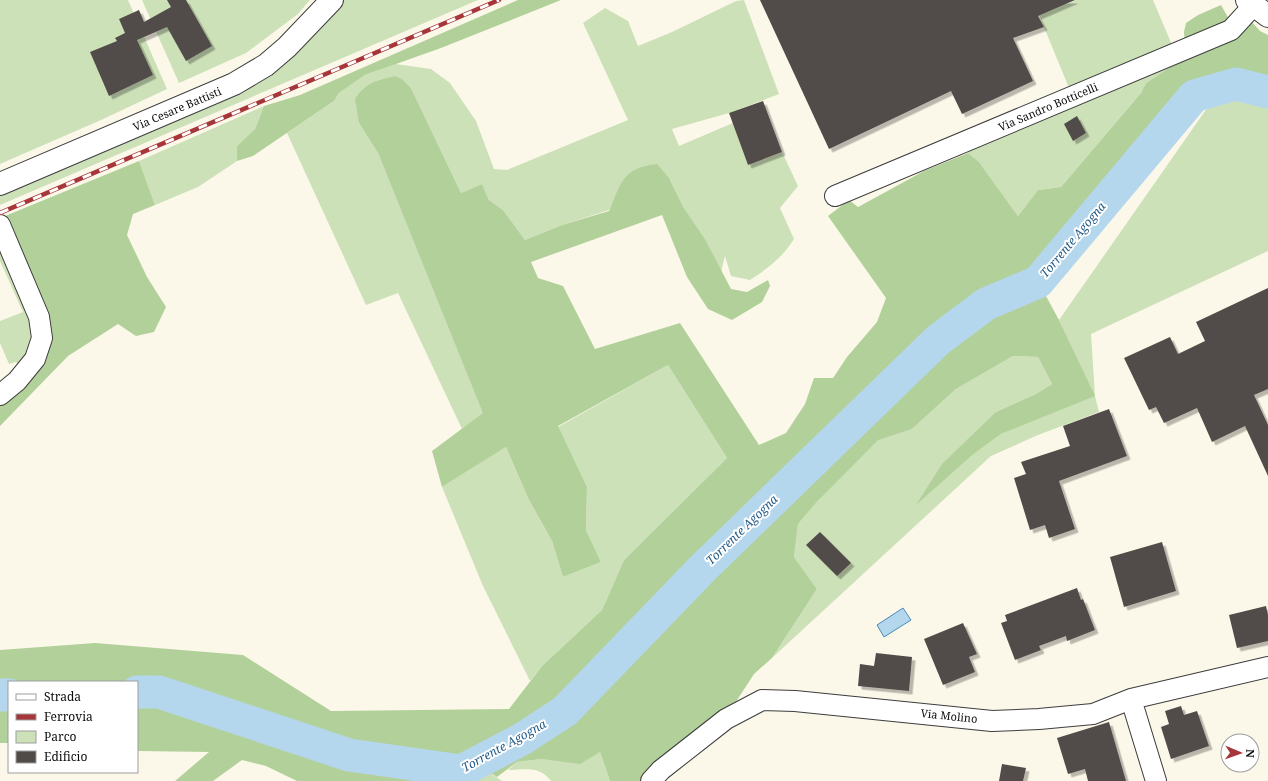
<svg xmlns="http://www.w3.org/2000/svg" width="1268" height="781" font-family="'Noto Serif',serif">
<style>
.green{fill:#cde1b8}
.forest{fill:#b2d09a}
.water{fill:#b5d7ed;stroke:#468bb9}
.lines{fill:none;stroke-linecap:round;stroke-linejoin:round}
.river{stroke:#b5d7ed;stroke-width:33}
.building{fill:#514b48;filter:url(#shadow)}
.minor-casing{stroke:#3d3d3d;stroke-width:22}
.tertiary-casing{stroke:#3d3d3d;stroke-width:24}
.minor{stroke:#fff;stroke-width:20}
.tertiary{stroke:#fff;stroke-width:22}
.rail-casing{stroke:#a6363a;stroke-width:4.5}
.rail{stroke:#fff;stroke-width:3;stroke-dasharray:9;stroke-linecap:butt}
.labels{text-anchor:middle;stroke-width:4;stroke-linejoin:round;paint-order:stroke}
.street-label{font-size:11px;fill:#0a0a0a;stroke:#fff}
.water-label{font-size:12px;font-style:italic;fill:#255d89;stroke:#fff}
</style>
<defs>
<filter id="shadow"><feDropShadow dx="3.5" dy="3.5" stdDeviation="0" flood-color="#0004"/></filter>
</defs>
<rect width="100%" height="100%" fill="#fcf8e9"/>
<!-- green -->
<path class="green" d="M0 0H128L167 89 101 120 0 164Z
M142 0H310L298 14 246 53 179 83Z
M338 0H478L0 205V193L205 107Z
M744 0 779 94 729 113 672 129 679 146 733 123 748 165 782 152 798 186 780 208 794 239C783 257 767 269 750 280L731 276 725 256 721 272 705 239 684 208 670 180 619 187 609 210 562 225 525 240 503 210 489 200 482 184 461 193 411 88 402 80 395 76 359 123 378 153 484 413 462 429 398 293 366 305 287 133 334 101 339 93 365 75 396 64 431 69 450 83 476 121 494 169 507 170 628 120 583 23 605 8 628 21 638 46 672 32 736 1Z
M1076 0H1153L1172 45 1069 88 1039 15Z
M1184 58 1146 83 1141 93 1061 187 1038 190 1018 216 979 162 968 153V146Z
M1253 94 1268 101V251L1091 334 1095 396 1099 412 1038 435 991 456 772 658 817 589 794 557 798 524 816 503 878 439 912 429 956 389 1013 356 1038 357 1052 384 1036 394 996 412 971 456 1001 434 1094 396 1059 320 1212 101Z
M264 106 255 129 237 146V161L198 187 155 205 139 161Z
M2 251 37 336 20 367 16 362 9 364 0 343V321L23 312 0 261V252Z
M668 365 727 458 624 560 602 610 542 666 530 681 483 586 442 487 506 447 528 498 552 541 563 577 601 562 586 530 587 487 558 427Z
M600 752 610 781H551C539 765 525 770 508 770L517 762 542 759 559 760Z
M486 770 502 781H469Z"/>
<!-- forest -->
<path class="forest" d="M518 0H561L441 48 365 75 339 93 334 101 253 156 237 161V146L255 129 264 106 300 95Z
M1221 5 1230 21 1185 46 1184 32 1186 23 1198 15Z
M1250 20 1260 31 1268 35V89L1235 81 1193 94 1035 279 985 302 937 338 700 568 562 710 521 736 459 769 349 752 159 691H137V682H9V692L0 693V650L95 643 243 655 331 711 509 709 542 666 602 610 624 560 727 458 668 365 558 426 587 487 586 530 601 562 563 577 552 541 528 498 506 447 442 487 432 451 483 413 378 153 359 123 355 99C366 82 376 81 395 76L402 79 411 88 461 193 482 184 489 200 503 210 525 240 562 225 609 211C621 182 623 168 657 164L669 178 684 208 705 239 731 289 747 292 768 280 770 286 762 302 732 320 708 309 687 277 662 215 531 262 538 278 563 286 595 349 680 323 759 445 786 433 805 404 814 378H833L847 357 877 322 886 298 828 216 849 200 858 207 924 171 968 153 979 162 1018 216 1038 190 1061 187 1141 93 1146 83 1184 58Z
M139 161 155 205 133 214 127 235 147 277 166 307 154 332 136 336 118 324 68 356 0 426V404L19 388 44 304 5 216Z
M1040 285 1059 320 1095 396 1001 434 971 456 916 505 942 464 996 412 1036 394 1052 384 1038 357 1013 356 956 389 912 429 878 440 816 503 798 524 794 557 817 589 772 658 754 674 726 717 647 781H610L600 752 580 764 542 759 517 762 497 777 486 770 469 781H297L266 766 242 760 213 781H175L209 752 137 751V703H161L264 736 346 767 433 777 462 775 523 742 567 714 706 572 941 343 988 308Z
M0 706H9V743H0Z"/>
<!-- water -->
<path class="water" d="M903 608 911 620 884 637 877 625Z"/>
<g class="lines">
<!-- river -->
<path class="river" d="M137 692H159L349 755 461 771 522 739 565 711 702 569 938 340 986 304 1038 282 1194 96 1236 84 1268 92
M0 695H9"/>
</g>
<!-- building -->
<path class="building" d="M167 0H186L212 46 186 61 167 27 137 40 153 75 109 96 90 52 117 41 115 38 125 33 119 19 139 10 144 22 171 7Z
M760 0H1075L1038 16 1044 27 1013 38 1033 81 962 114 951 91 829 149Z
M763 101 782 152 748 165 729 113Z
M1077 116 1086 133 1073 141 1064 124Z
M1268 288V389L1254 395 1268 425V476L1245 426 1212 442 1197 408 1164 423 1156 407 1149 410 1124 358 1170 337 1178 354 1205 341 1196 322Z
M1109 409 1127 456 1059 481 1075 529 1049 538 1045 525 1030 530 1014 478 1026 474 1021 462 1070 446 1063 426Z
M820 532 851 563 837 576 806 545Z
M1162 542 1176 591 1124 607 1110 557Z
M1077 588 1081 600 1083 599 1095 630 1067 641 1066 636 1039 646 1041 650 1015 660 1001 623 1007 621 1005 615Z
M1266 606 1268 615V641L1237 648 1229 615Z
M963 623 977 654 969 657 975 672 943 685 924 639Z
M876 653 912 657 909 691 858 686 860 664 874 666Z
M1181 706 1184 715 1197 711 1209 746 1171 759 1161 727 1169 724 1165 711Z
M1109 722 1126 781H1088L1085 769 1068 774 1057 738Z
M1002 764 1026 768 1023 781H999Z"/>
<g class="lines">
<!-- minor casing -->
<g class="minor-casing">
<path id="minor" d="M835 196 1231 30 1253 6
M0 225 39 317 42 338 35 359 17 381 0 395
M1131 699 1156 781
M651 781 661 770 726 719 762 700 795 701 992 721 1039 719 1093 714 1131 699 1268 667"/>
</g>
<!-- tertiary casing -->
<g class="tertiary-casing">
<path id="tertiary" d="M1247 0 1268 16
M0 184 234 84 266 65 287 47 332 0"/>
</g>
<!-- minor -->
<use href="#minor" class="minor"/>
<!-- tertiary -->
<use href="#tertiary" class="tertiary"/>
<!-- rail casing -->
<g class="rail-casing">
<path id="rail" d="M0 213 499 0"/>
</g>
<!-- rail -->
<use href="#rail" class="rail"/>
</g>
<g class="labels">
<!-- street labels -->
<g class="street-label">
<text transform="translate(1048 107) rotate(-23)" y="4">Via Sandro Botticelli</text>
<text transform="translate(177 109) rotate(-23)" y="4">Via Cesare Battisti</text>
<text transform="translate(949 716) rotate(6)" y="4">Via Molino</text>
</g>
<!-- water labels -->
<g class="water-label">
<text transform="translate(1073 240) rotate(-50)" y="4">Torrente Agogna</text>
<text transform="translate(742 530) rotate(-44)" y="4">Torrente Agogna</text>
<text transform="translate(504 746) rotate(-29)" y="4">Torrente Agogna</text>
</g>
</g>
<!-- legend -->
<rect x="8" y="681" width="130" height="92" fill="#ffffff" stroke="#9d9d9d"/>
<rect x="16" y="694" width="20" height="6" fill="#ffffff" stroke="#9d9d9d"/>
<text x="44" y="701" font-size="12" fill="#0a0a0a">Strada</text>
<rect x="16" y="714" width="20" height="6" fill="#a6363a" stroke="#9d9d9d"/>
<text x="44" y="721" font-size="12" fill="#0a0a0a">Ferrovia</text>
<rect x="16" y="731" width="20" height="12" fill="#cde1b8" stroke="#9d9d9d"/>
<text x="44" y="741" font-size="12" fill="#0a0a0a">Parco</text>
<rect x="16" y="751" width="20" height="12" fill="#514b48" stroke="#9d9d9d"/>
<text x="44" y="761" font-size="12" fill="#0a0a0a">Edificio</text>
<!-- north arrow -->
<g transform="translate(1240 753) rotate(92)"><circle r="19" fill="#ffffff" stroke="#9d9d9d"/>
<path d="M0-3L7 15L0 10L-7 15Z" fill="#a6363a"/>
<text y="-6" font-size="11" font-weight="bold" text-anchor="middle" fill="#0a0a0a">N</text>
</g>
</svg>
